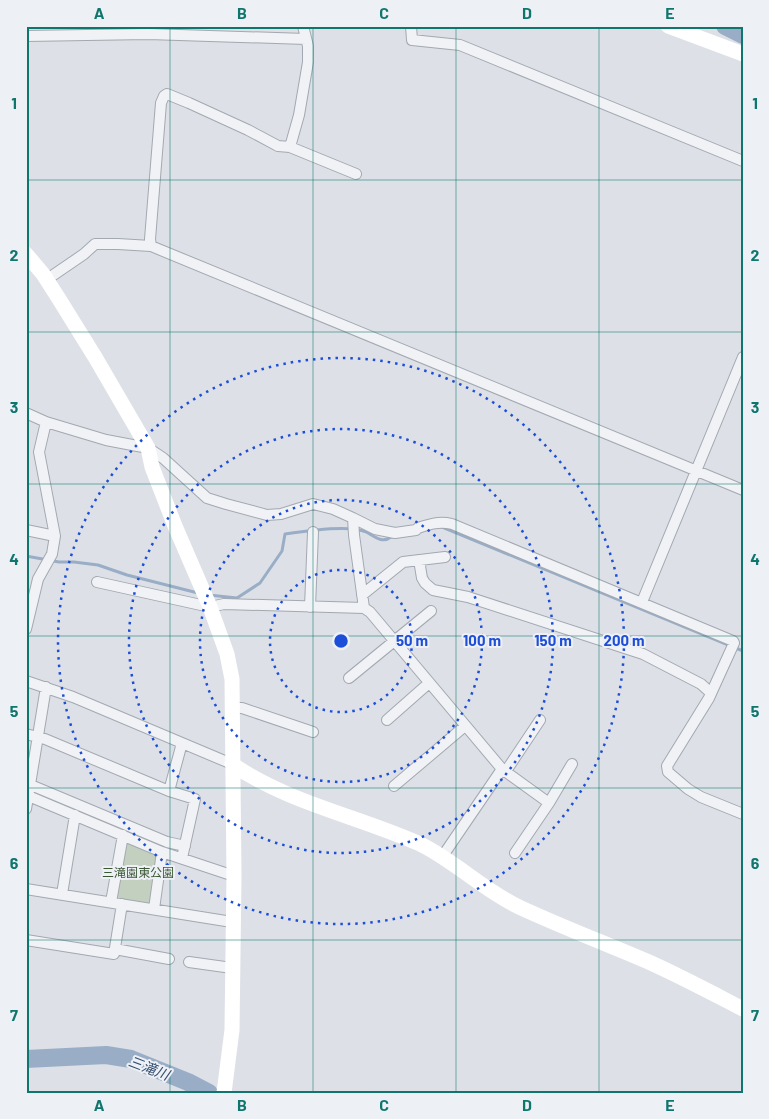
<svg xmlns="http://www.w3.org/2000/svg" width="769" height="1119" font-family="Barlow,'Noto Sans JP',sans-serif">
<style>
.green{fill:#c3d0bf}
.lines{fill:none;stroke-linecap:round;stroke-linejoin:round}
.stream{stroke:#99aec6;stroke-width:3}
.river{stroke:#99aec6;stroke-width:18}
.street-casing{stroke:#a3a8b1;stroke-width:12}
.street{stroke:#f0f2f5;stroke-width:10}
.secondary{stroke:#fff;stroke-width:15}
.grid{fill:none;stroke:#0f766e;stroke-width:1;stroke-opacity:0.55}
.ring{fill:none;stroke:#1d4ed8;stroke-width:2.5;stroke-dasharray:2.5 5}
.labels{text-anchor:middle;stroke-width:4;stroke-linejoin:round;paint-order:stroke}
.park-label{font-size:12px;fill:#3b5835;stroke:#edf0f5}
.water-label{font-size:14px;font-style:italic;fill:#334d70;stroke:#edf0f5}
.centre{fill:#1d4ed8;stroke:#edf0f5;stroke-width:2.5}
.ring-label{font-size:15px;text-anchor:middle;font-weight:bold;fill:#1d4ed8;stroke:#edf0f5;stroke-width:4;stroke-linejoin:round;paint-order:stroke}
.neatline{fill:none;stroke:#0f766e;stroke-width:2}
.grid-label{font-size:16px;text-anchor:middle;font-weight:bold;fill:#0f766e}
</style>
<rect width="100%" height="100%" fill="#dde1e7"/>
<!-- green -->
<path class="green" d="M125 841 159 856 152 902 147 905 118 899 115 896Z"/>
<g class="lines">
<!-- stream -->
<path class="stream" d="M442 527 743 651
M26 556 59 562H74L98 565 127 575 198 593
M209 595 237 598 260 583 282 551 285 534C304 531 349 524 366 532 374 536 382 544 391 537"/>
<!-- river -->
<path class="river" d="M725 26 743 35
M26 1059 106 1055 131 1059 188 1082 209 1093"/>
<!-- street casing -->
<g class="street-casing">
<path id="street" d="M411 26 412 40 460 45 743 161
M26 36 148 34 306 39
M290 147 299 115 308 62V46L303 26
M151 246 150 239 161 103 164 96 167 94 189 103 248 130 278 146 290 147 356 174
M46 280 84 254 95 244H118L151 246 743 490
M26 413 46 422 106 440 148 448 163 458 207 498 226 504 267 515 281 514 313 504 333 509 353 518
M26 530 55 536 39 452 46 422
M419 560 422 578 425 583 433 590 468 597 643 654 701 684 711 693
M97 582 210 607 224 604 364 608 370 612 502 769 442 857
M362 595 403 562 445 557
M642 602 743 357
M310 607 313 532
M364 608 354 535 353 518 375 529 395 533 416 530 418 528C430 524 439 521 452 524L733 641 734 643 709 698 667 766 668 772 688 789 701 797 743 814
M26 629 38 579 52 554 55 536
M349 678 431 611
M26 681 73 697 232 764
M232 708H242L313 732
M387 720 429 683
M26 734 45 739 169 791 195 799 182 858
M502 769 549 803 572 764
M506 771 540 720
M26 783 167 842 185 846
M394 786 465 726
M169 791 182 743
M26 795 162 852 234 876
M26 809 46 687
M515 853 549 803
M26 889 232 922
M62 894 75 815
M111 902 123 835
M154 909 162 852
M26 940 114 954 122 904
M115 949 169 959
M189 962 232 968"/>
</g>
<!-- street -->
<use href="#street" class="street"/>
<!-- secondary -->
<path class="secondary" d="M668 26 743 54
M26 254 43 274 59 299 95 357 148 448 152 467 175 526 210 607 227 654 232 679 234 876 232 1030 224 1093
M232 764C288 803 358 816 420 844 455 861 483 890 519 907 562 927 607 944 651 963 682 977 712 993 743 1009"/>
</g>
<!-- grid -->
<path class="grid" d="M170 26V1093M313 26V1093M456 26V1093M599 26V1093M26 180H743M26 332H743M26 484H743M26 636H743M26 788H743M26 940H743"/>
<!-- distance rings -->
<g class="ring">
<circle cx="341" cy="641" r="71"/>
<circle cx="341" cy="641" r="141"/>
<circle cx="341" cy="641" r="212"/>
<circle cx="341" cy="641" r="283"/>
</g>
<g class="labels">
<!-- park labels -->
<g class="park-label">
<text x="138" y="877">三滝園東公園</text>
</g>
<!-- water labels -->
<g class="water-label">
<text transform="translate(149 1068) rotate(21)" y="5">三滝川</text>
</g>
</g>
<circle cx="341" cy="641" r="8" class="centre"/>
<g class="ring-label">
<text x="412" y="646">50 m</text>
<text x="482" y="646">100 m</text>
<text x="553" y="646">150 m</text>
<text x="624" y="646">200 m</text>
</g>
<!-- border -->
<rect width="769" height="1119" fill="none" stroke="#edf0f5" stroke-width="55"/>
<rect x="28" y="28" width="714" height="1064" class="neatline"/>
<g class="grid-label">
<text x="99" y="19">A</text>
<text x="242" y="19">B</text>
<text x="384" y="19">C</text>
<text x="527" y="19">D</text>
<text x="670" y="19">E</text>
<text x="14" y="109">1</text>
<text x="755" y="109">1</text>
<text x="14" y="261">2</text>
<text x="755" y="261">2</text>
<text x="14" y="413">3</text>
<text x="755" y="413">3</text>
<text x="14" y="565">4</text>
<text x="755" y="565">4</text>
<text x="14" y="717">5</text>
<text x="755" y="717">5</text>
<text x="14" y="869">6</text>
<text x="755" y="869">6</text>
<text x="14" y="1021">7</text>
<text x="755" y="1021">7</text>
<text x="99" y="1111">A</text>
<text x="242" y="1111">B</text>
<text x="384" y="1111">C</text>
<text x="527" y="1111">D</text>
<text x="670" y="1111">E</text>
</g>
</svg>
